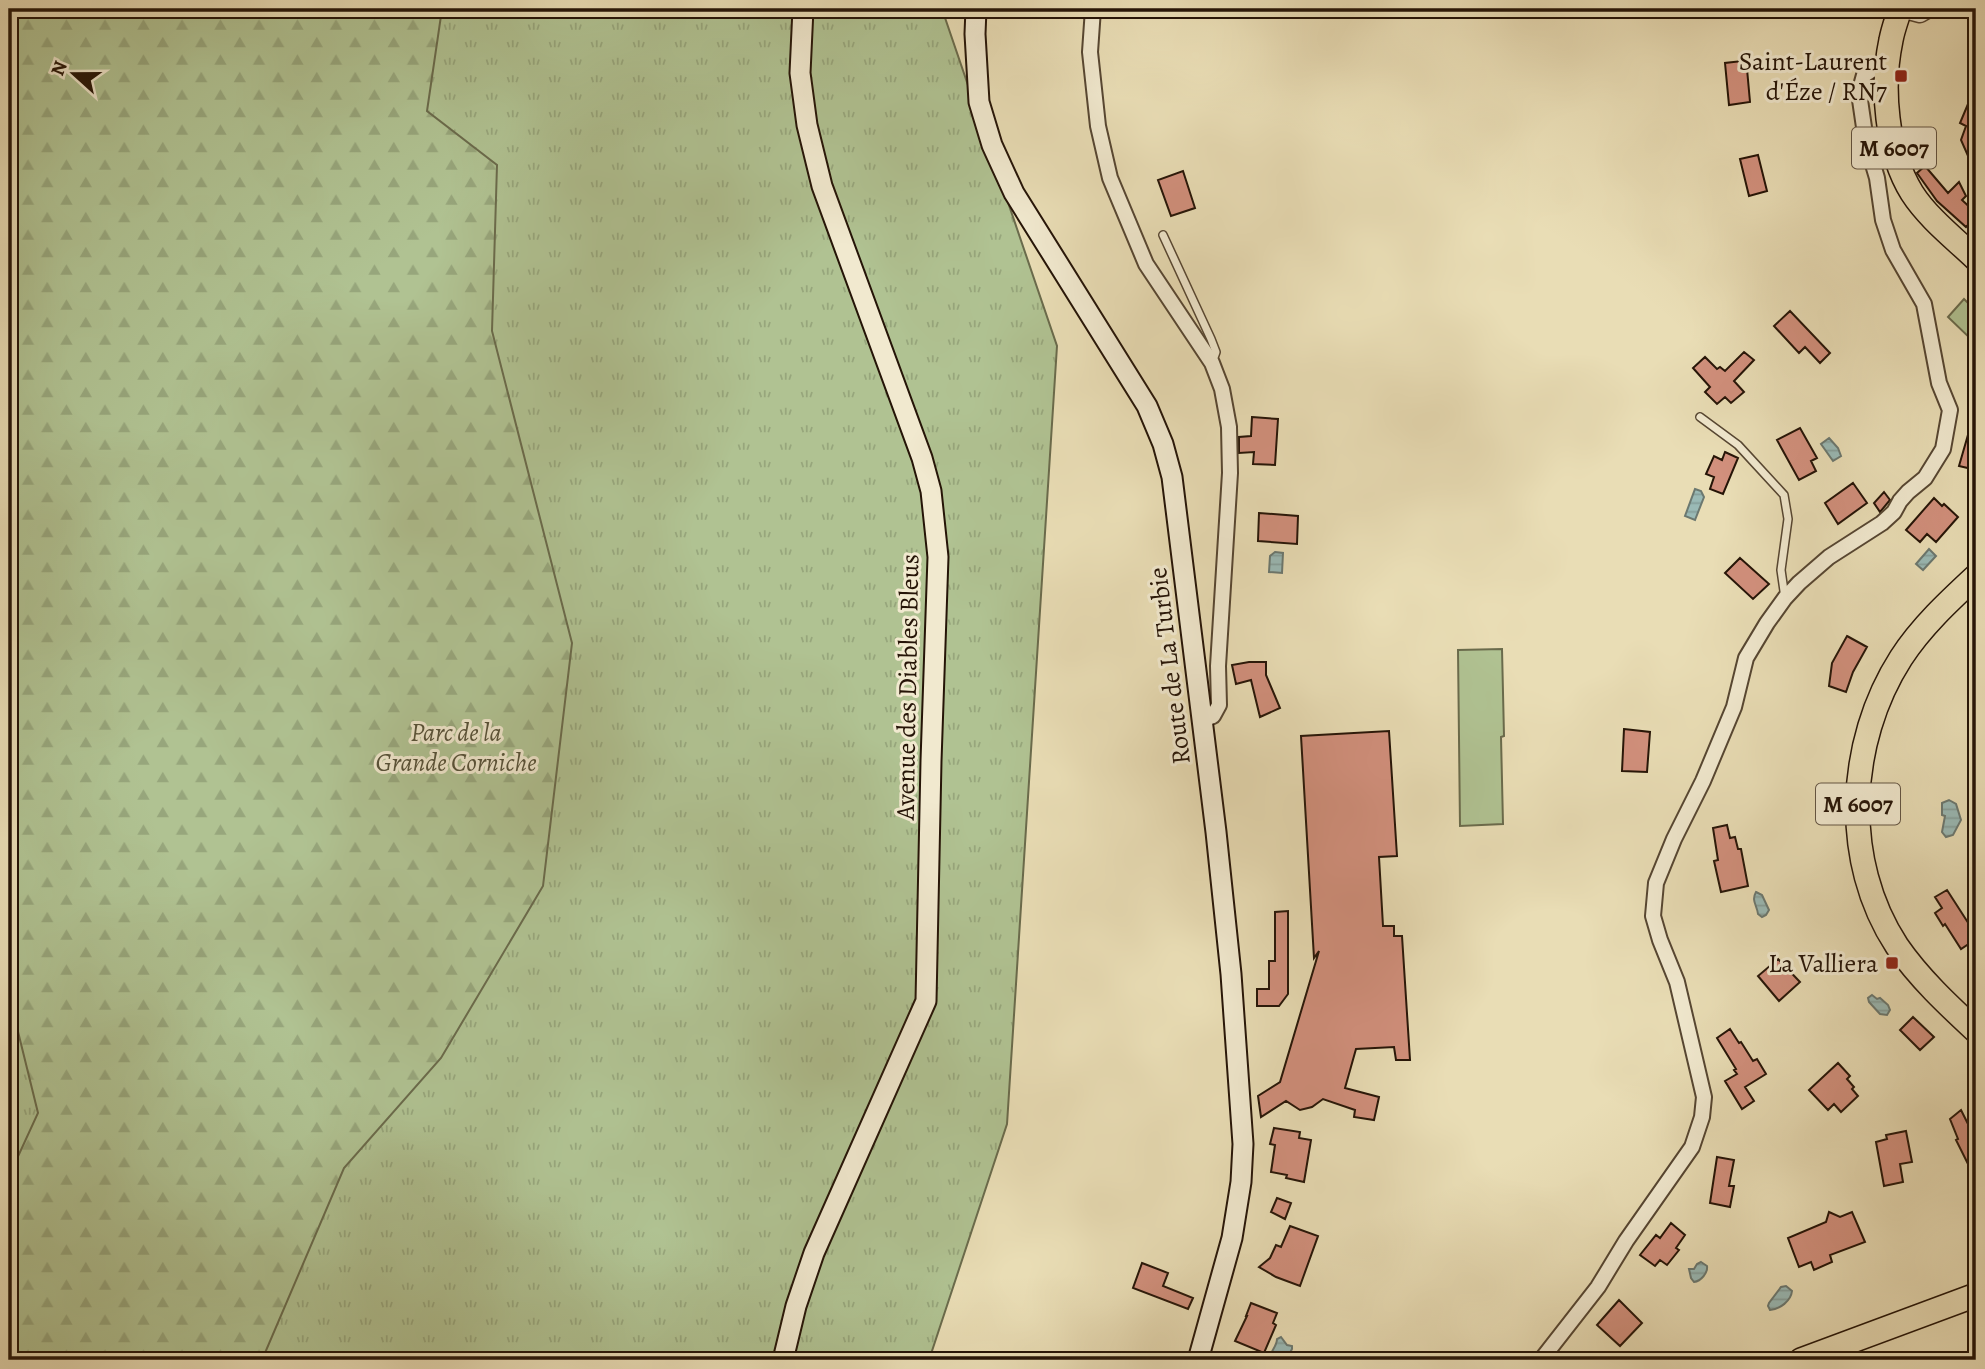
<svg xmlns="http://www.w3.org/2000/svg" width="1985" height="1369" font-family="Alegreya,serif">
<style>
.grass{fill:url(#grass-tufts);stroke:#6a6b4c;stroke-width:2}
.forest{fill:url(#forest-firs);stroke:#6a6b4c;stroke-width:2}
.pitch{fill:#b0c292;stroke:#6a6b4c;stroke-width:2}
.water{fill:url(#water-rules);stroke:#6b7870;stroke-width:2}
.building{fill:#d2907d;stroke:#251407;stroke-width:2}
.lines{fill:none;stroke-linecap:round;stroke-linejoin:round}
.service-casing{stroke:#564632;stroke-width:10}
.minor-casing{stroke:#564632;stroke-width:18}
.tertiary-casing{stroke:#564632;stroke-width:21}
.secondary-casing{stroke:#251407;stroke-width:23}
.primary-casing{stroke:#251407;stroke-width:26}
.service{stroke:#f1e9cf;stroke-width:7}
.minor{stroke:#f1e9cf;stroke-width:14}
.tertiary{stroke:#f1e9cf;stroke-width:18}
.secondary{stroke:#f1e9cf;stroke-width:19}
.primary{stroke:#e9ddb5;stroke-width:23}
.poi-dot{fill:#8f2418;stroke:#f1e9cf;stroke-width:2.5}
.labels{text-anchor:middle;stroke-width:6;stroke-linejoin:round;paint-order:stroke}
.shield{fill:#f1e9cf;stroke:#625443;stroke-width:2}
.shield-label{font-size:24px;font-weight:bold;fill:#251407}
.poi-label{font-size:26px;fill:#251407;stroke:#f1e9cf;text-anchor:end}
.street-label{font-size:26px;fill:#251407;stroke:#f1e9cf}
.park-label{font-size:26px;font-style:italic;fill:#565138;stroke:#f1e9cf}
</style>
<defs>
<pattern id="grass-tufts" width="24" height="20" patternUnits="userSpaceOnUse" patternTransform="scale(1.75)"><rect width="24" height="20" fill="#b0c292"/><path d="M3 7l-1-3M5 7V3M7 7l1-3M15 17l-1-3M17 17v-4M19 17l1-3" fill="none" stroke="#97a67c"/></pattern>
<pattern id="forest-firs" width="22" height="20" patternUnits="userSpaceOnUse" patternTransform="scale(1.75)"><rect width="22" height="20" fill="#b0c292"/><path d="M5 1l3.5 6h-7zM16 11l3.5 6h-7z" fill="#97a67c"/></pattern>
<pattern id="water-rules" width="6" height="5" patternUnits="userSpaceOnUse" patternTransform="scale(1.75)"><rect width="6" height="5" fill="#9abab6"/><path d="M0 2.5h6" fill="none" stroke="#859f9b"/></pattern>
</defs>
<rect width="100%" height="100%" fill="#e9ddb5"/>
<filter id="stains"><feTurbulence type="fractalNoise" baseFrequency=".00286" numOctaves="4"/><feColorMatrix values="0 0 0 0 .2 0 0 0 0 .09 0 0 0 0 .02 0 0 0 .5 -.17"/></filter>
<radialGradient id="worn" r=".72"><stop offset=".6" stop-color="#630" stop-opacity="0"/><stop offset="1" stop-color="#630" stop-opacity=".3"/></radialGradient>
<!-- grass -->
<path class="grass" d="M9 9H942L1057 346 1007 1124 929 1360H9Z"/>
<!-- forest -->
<path class="forest" d="M9 9H442L427 111 497 165 492 331 572 643 543 886 441 1058 344 1168 262 1360H12L9 1349V1176L38 1113 9 995Z"/>
<!-- pitch -->
<path class="pitch" d="M1964 299 1976 311V344L1948 317Z
M1502 649 1504 736 1501 737 1503 824 1460 826 1458 650Z"/>
<!-- water -->
<path class="water" d="M1829 438 1838 448 1841 456 1833 461 1821 444Z
M1695 489 1701 491 1704 497 1695 520 1685 516Z
M1929 549 1936 556 1923 570 1916 564Z
M1275 552 1283 553 1282 573 1269 572 1270 556Z
M1949 800 1956 804 1961 820 1953 835 1946 837 1942 832 1945 816 1942 815V803Z
M1756 892 1762 895 1769 910 1766 915 1762 917 1758 914C1757 905 1751 901 1756 892Z
M1872 995 1877 999 1880 998 1888 1005 1890 1010 1887 1015 1880 1014 1869 1002 1868 998Z
M1701 1262 1707 1266C1708 1273 1701 1281 1694 1282L1691 1278 1689 1269H1694L1697 1264Z
M1786 1286 1792 1291C1791 1301 1780 1309 1770 1310L1768 1306 1769 1303 1781 1287Z
M1281 1337 1287 1345 1292 1346V1349L1286 1360H1270C1269 1352 1277 1347 1277 1339Z"/>
<!-- building -->
<path class="building" d="M1742 61 1743 70 1747 69 1750 102 1729 105 1725 63Z
M1976 85V174L1961 140 1966 126 1960 123Z
M1758 155 1767 191 1749 196 1740 159Z
M1925 166 1948 193 1959 182 1966 196 1962 200 1976 213V217L1966 227 1937 201 1917 173Z
M1183 171 1195 208 1171 216 1158 180Z
M1790 311 1830 353 1820 363 1805 347 1799 353 1774 326Z
M1744 352 1754 360 1734 381 1744 392 1731 403 1725 397 1717 404 1705 392 1710 387 1693 368 1705 357 1717 369 1720 367 1725 371Z
M1252 417 1278 419 1275 465 1253 464 1254 452 1239 453V437L1251 436Z
M1972 421 1976 422V455L1972 469 1959 466Z
M1800 428 1817 458 1811 461 1816 471 1799 480 1777 440Z
M1725 452 1738 458 1723 494 1710 489 1714 477 1706 474 1714 456 1722 460Z
M1853 483 1867 503 1838 524 1825 503Z
M1884 492 1890 500 1880 512 1874 503Z
M1934 498 1942 506 1944 504 1958 517 1936 542 1927 534 1920 542 1906 530Z
M1259 513 1298 516 1297 544 1258 541Z
M1740 558 1769 584 1753 599 1725 573Z
M1847 636 1867 647 1853 672 1846 692 1829 686 1832 663Z
M1249 662H1266V675L1280 708 1260 717 1251 680 1236 684 1232 665Z
M1624 729 1650 732 1647 772 1622 771Z
M1389 731 1397 856 1379 857 1383 926H1394V936H1402L1410 1060H1396L1394 1047 1356 1049 1345 1088 1379 1097 1374 1120 1354 1117 1355 1110 1323 1099 1312 1107 1300 1110 1286 1101 1261 1117 1258 1096 1280 1082 1319 951 1314 958 1301 736Z
M1727 825 1730 838 1735 837 1738 849H1741L1748 886 1721 892 1714 861 1718 860 1713 828Z
M1947 890 1976 935V939L1961 949 1945 924 1943 926 1935 913 1942 908 1935 897Z
M1288 911V994L1279 1006H1257V989H1269V961H1275V912Z
M1778 959 1800 982 1779 1001 1758 976Z
M1913 1017 1934 1037 1920 1050 1900 1030Z
M1730 1029 1739 1043 1741 1042 1753 1061 1757 1059 1766 1074 1745 1087 1754 1101 1742 1109 1725 1081 1737 1074 1734 1070 1736 1069 1717 1038Z
M1838 1063 1850 1076 1847 1079 1854 1087 1852 1089 1858 1096 1841 1112 1834 1104 1828 1110 1809 1090Z
M1961 1110 1969 1126 1972 1125 1976 1133V1180L1956 1140 1958 1139 1950 1119Z
M1274 1128 1300 1132 1299 1138 1311 1140 1304 1182 1286 1178 1287 1175 1271 1172 1275 1145 1270 1144Z
M1906 1131 1912 1162 1900 1164 1903 1182 1884 1186 1876 1142 1887 1139 1886 1135Z
M1717 1157 1734 1160 1729 1186H1734L1730 1207 1710 1203Z
M1277 1198 1291 1203 1285 1219 1271 1212Z
M1829 1212 1840 1217 1852 1212 1865 1242 1830 1255 1832 1262 1814 1270 1811 1262 1799 1267 1788 1238 1826 1222Z
M1671 1223 1685 1235 1676 1248 1679 1250 1667 1265 1660 1260 1655 1266 1640 1255 1656 1235 1660 1238Z
M1290 1226 1318 1236 1300 1286 1276 1277 1259 1267 1270 1258 1276 1245 1281 1247Z
M1142 1263 1168 1273 1163 1286 1193 1298 1188 1309 1133 1288Z
M1619 1300 1642 1323 1620 1346 1597 1325Z
M1251 1303 1277 1313 1273 1323 1276 1325 1264 1353 1235 1341 1247 1316H1246Z"/>
<g class="lines">
<!-- service casing -->
<g class="service-casing">
<path id="service" d="M1163 235 1211 339 1216 352 1212 363
M1700 417 1738 445 1784 495 1788 519 1781 570 1785 598"/>
</g>
<!-- minor casing -->
<g class="minor-casing">
<path id="minor" d="M1093 9 1090 52 1098 126 1110 178 1146 264 1212 363 1222 389 1229 427 1230 473 1218 666 1219 705 1213 716 1201 720
M1541 1360 1598 1287 1626 1241 1692 1147 1702 1117 1704 1097 1677 982 1660 940 1653 916 1656 883 1674 839 1703 781 1734 707 1746 658 1767 623 1785 598 1799 583 1829 557 1882 523 1894 512 1900 501 1908 492 1925 478 1943 449 1950 410 1939 383 1924 304 1893 250 1883 220 1877 178 1866 141 1859 93 1864 75 1875 68 1887 67"/>
</g>
<!-- tertiary casing -->
<g class="tertiary-casing">
<path id="tertiary" d="M1905 9 1920 13 1927 9"/>
</g>
<!-- secondary casing -->
<g class="secondary-casing">
<path id="secondary" d="M976 9 975 34 979 102 992 145 1014 193 1147 406 1163 444 1172 477 1216 832 1231 974 1243 1144 1241 1182 1232 1238 1198 1360
M783 1360 796 1306 814 1253 926 1001 931 761 938 557 931 491 922 458 822 186 807 125 800 73 803 9"/>
</g>
<!-- primary casing -->
<g class="primary-casing">
<path id="primary" d="M1900 9C1897 19 1893 29 1891 40 1881 87 1886 151 1912 193 1928 218 1955 239 1976 259
M1976 576C1949 601 1921 627 1901 658 1847 742 1841 861 1897 946 1919 978 1948 1005 1976 1031
M1801 1360 1976 1295"/>
</g>
<!-- service -->
<use href="#service" class="service"/>
<!-- minor -->
<use href="#minor" class="minor"/>
<!-- tertiary -->
<use href="#tertiary" class="tertiary"/>
<!-- secondary -->
<use href="#secondary" class="secondary"/>
<!-- primary -->
<use href="#primary" class="primary"/>
</g>
<!-- markers -->
<g class="poi-dot">
<rect x="1894" y="69" width="14" height="14" rx="3.5"/>
<rect x="1885" y="956" width="14" height="14" rx="3.5"/>
</g>
<g class="labels">
<!-- shield labels -->
<g class="shield">
<rect x="1852" y="127.5" width="84" height="41" rx="5"/>
<rect x="1816" y="783.5" width="84" height="41" rx="5"/>
</g>
<g class="shield-label">
<text x="1894" y="156">M 6007</text>
<text x="1858" y="812">M 6007</text>
</g>
<!-- poi labels -->
<g class="poi-label">
<text x="1887" y="70">Saint-Laurent<tspan x="1887" dy="30">d'Éze / RN7</tspan></text>
<text x="1878" y="972">La Valliera</text>
</g>
<!-- street labels -->
<g class="street-label">
<text transform="translate(1169 666) rotate(-97)" y="9">Route de La Turbie</text>
<text transform="translate(907 687) rotate(-89)" y="9">Avenue des Diables Bleus</text>
</g>
<!-- park labels -->
<g class="park-label">
<text x="456" y="741">Parc de la<tspan x="456" dy="30">Grande Corniche</tspan></text>
</g>
</g>
<!-- margin -->
<rect width="1985" height="1369" fill="none" stroke="#e9ddb5" stroke-width="35"/>
<rect x="10" y="10" width="1964" height="1348" fill="none" stroke="#251407" stroke-width="3.5"/>
<rect x="18" y="18" width="1950" height="1334" fill="none" stroke="#251407" stroke-width="2"/>
<!-- north arrow -->
<g transform="translate(74 74) rotate(291)" stroke="#f1e9cf" stroke-width="5" paint-order="stroke">
<path d="M0-5L12 26L0 18L-12 26Z" fill="#251407"/>
<text y="-10" font-size="19" font-weight="bold" text-anchor="middle" fill="#251407">N</text>
</g>
<rect width="100%" height="100%" filter="url(#stains)"/>
<rect width="100%" height="100%" fill="url(#worn)"/>
</svg>
